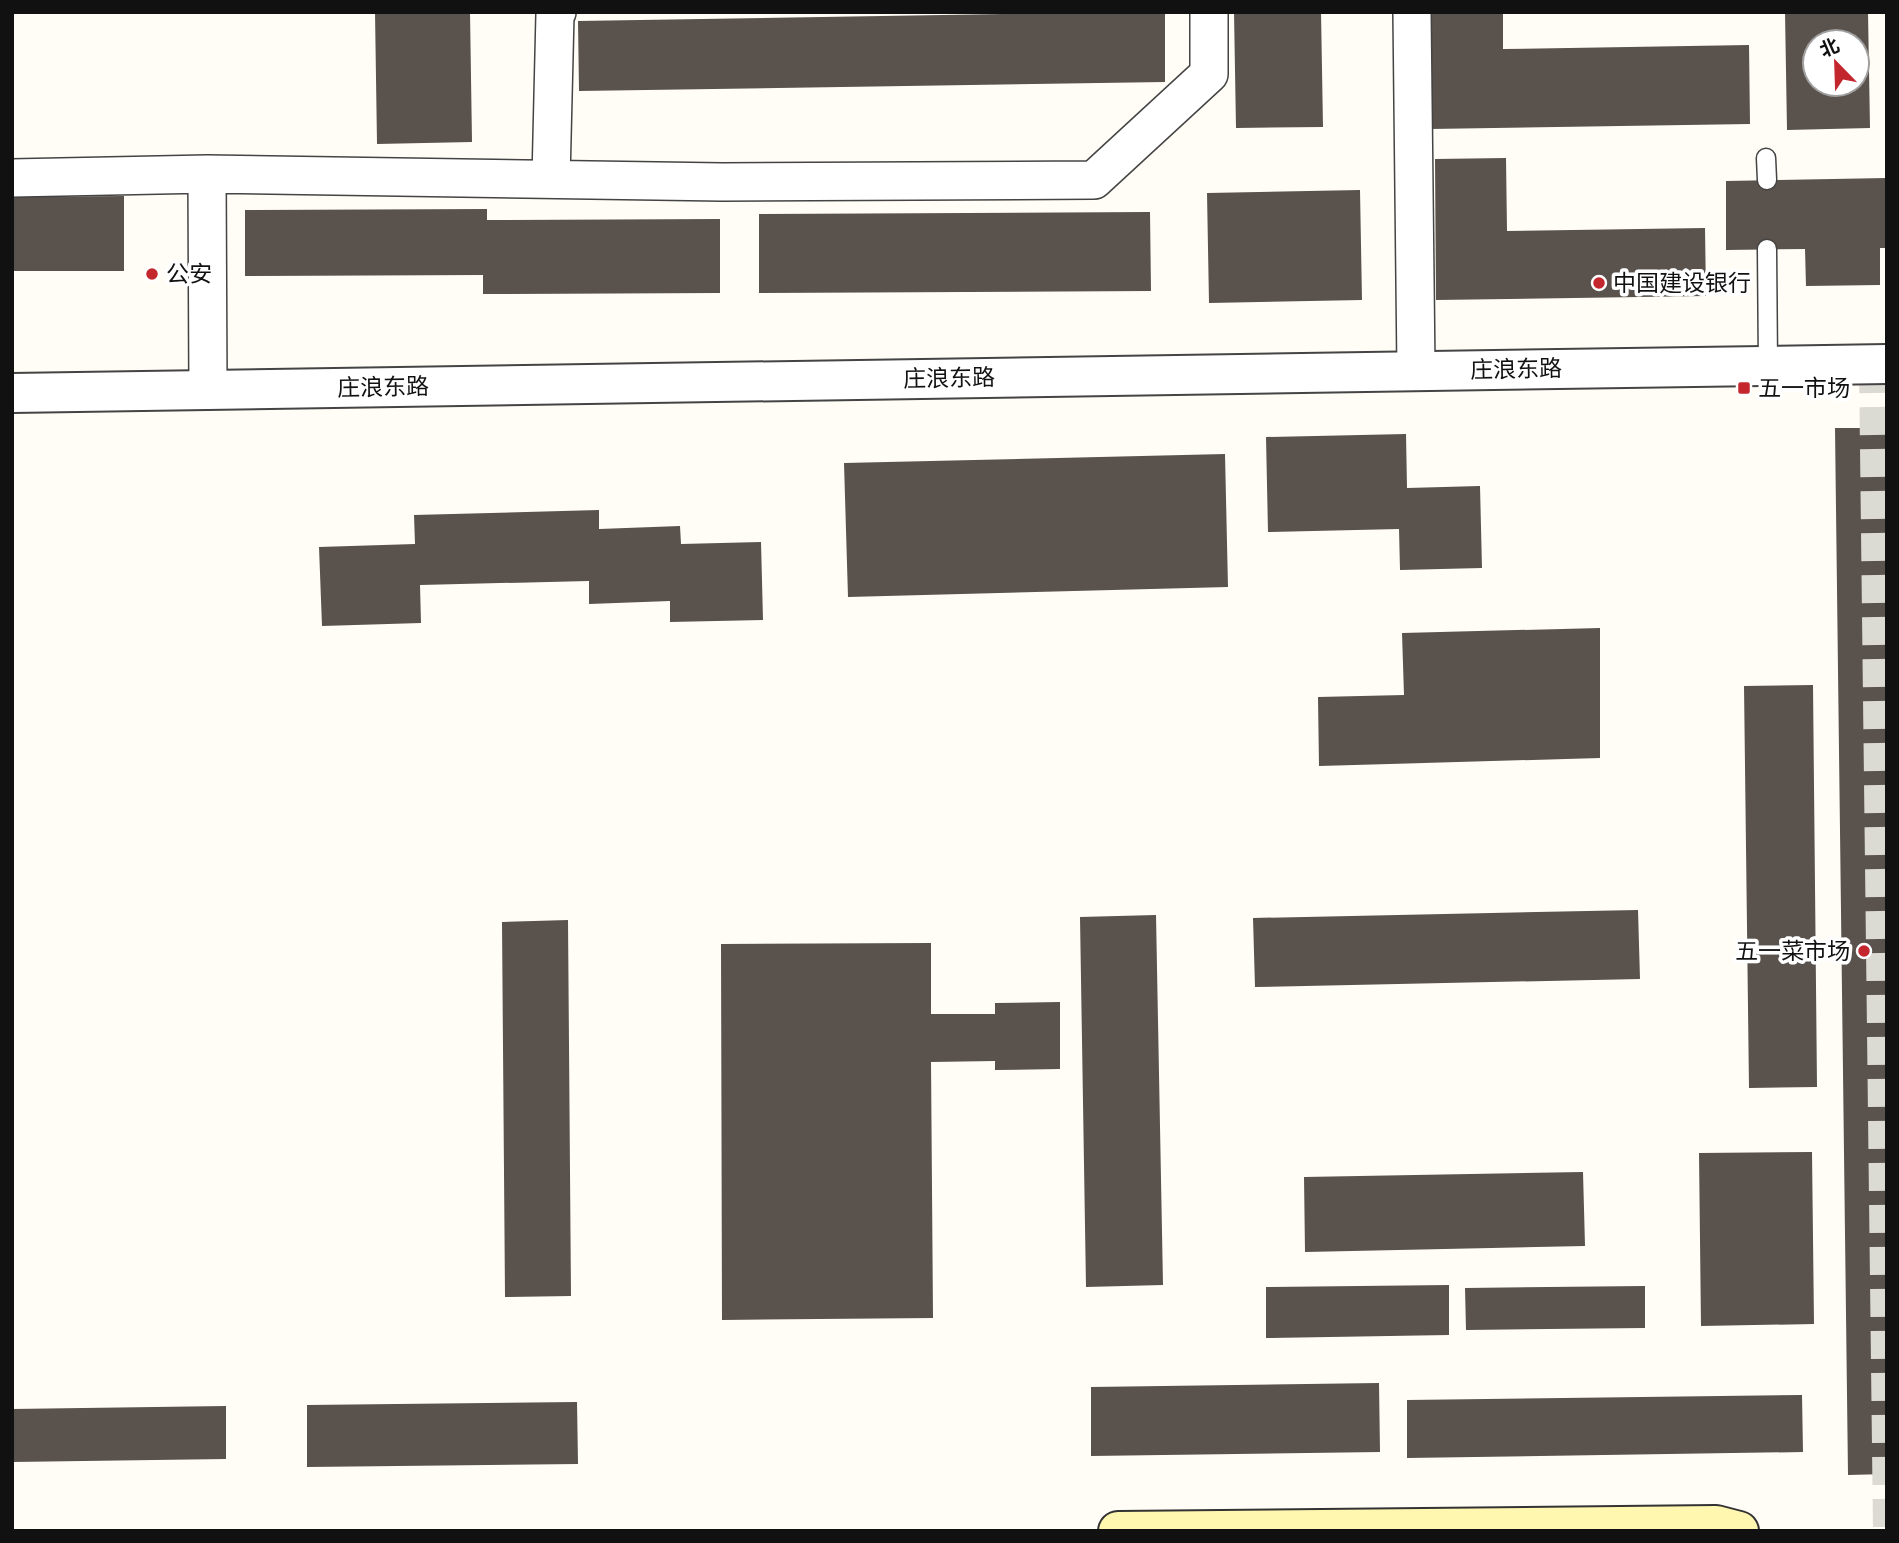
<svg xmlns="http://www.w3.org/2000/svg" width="1899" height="1543" font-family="Literata,'Noto Sans SC',serif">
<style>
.building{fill:#5a524d;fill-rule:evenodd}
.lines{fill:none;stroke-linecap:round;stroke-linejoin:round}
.pedestrian-tunnel{stroke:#dbdad3;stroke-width:28;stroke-dasharray:28 14;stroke-linecap:butt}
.service-casing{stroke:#444;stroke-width:21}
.minor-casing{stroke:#444;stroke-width:40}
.tertiary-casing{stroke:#444;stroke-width:42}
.secondary-casing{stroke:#333;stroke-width:42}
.service{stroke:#fff;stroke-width:18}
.minor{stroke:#fff;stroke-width:37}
.tertiary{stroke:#fff;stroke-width:38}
.secondary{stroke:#fff6b0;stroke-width:38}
.poi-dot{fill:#c4262e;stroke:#fff;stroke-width:2.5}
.labels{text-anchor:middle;stroke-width:7;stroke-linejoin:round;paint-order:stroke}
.poi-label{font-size:23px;fill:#111;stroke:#fff;text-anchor:start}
.street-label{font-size:23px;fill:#111;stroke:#fff}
</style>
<rect width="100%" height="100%" fill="#fffdf5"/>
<!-- building -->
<path class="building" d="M375 12H470L472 142 377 144Z
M1121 12H1165V82L579 91 578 21Z
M1234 12H1321L1323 127 1236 128Z
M1429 12H1503V49L1749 45 1750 124 1430 129Z
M1785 12H1868L1870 128 1787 130ZM1815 42H1857V84H1815Z
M1506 158 1507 231 1705 228 1706 296 1436 300 1435 159Z
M1887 178V248H1880V285L1806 286 1805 249 1726 250V181Z
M1360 190 1362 300 1209 303 1207 193Z
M124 196V271H12V197Z
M487 209V220L720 219V293L483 294V275L245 276V210Z
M1150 212 1151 291 759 293V214Z
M1835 428H1887V1474L1848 1475Z
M1406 434 1407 488 1480 486 1482 568 1400 570 1399 529 1268 532 1266 437Z
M1225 454 1228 587 848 597 844 463Z
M599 510V529L680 526 681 544 761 542 763 620 670 622V601L589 604V581L420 585 421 623 322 626 319 547 415 544 414 515Z
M1600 628V758L1319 766 1318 697 1404 695 1402 633Z
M1813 685 1817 1087 1749 1088 1744 686Z
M1638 910 1640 979 1255 987 1253 918Z
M1156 915 1163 1285 1086 1287 1080 917Z
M568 920 571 1296 505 1297 502 922Z
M931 943V1014H995V1003L1060 1002V1069L995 1070V1061L931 1062 933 1318 722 1320 721 944Z
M1812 1152 1814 1324 1701 1326 1699 1153Z
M1583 1172 1585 1246 1305 1252 1304 1177Z
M1449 1285V1335L1266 1338V1287Z
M1645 1286V1328L1466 1330 1465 1288Z
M1379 1383 1380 1452 1091 1456V1387Z
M1802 1395 1803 1452 1407 1458V1400Z
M577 1402 578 1464 307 1467V1405Z
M226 1406V1459L12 1462V1409Z"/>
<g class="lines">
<!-- pedestrian-tunnel -->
<path class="pedestrian-tunnel" d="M1873 365 1887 1531"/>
<!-- service casing -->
<g class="service-casing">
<path id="service" d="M1766 158 1767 180
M1767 249 1768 366"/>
</g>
<!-- minor casing -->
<g class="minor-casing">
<path id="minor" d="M1412 12 1416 370
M207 174 208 390
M12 178 207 174 722 182 1094 180 1209 74V12
M551 179 555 14 557 12"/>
</g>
<!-- tertiary casing -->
<g class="tertiary-casing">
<path id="tertiary" d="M12 393 1887 364"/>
</g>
<!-- secondary casing -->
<g class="secondary-casing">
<path id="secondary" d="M1118 1531 1716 1525 1739 1531"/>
</g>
<!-- service -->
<use href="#service" class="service"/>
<!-- minor -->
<use href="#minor" class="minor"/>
<!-- tertiary -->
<use href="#tertiary" class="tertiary"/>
<!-- secondary -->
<use href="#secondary" class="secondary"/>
</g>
<!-- markers -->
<g class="poi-dot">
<circle cx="152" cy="274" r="7"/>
<circle cx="1599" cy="283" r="7"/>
<rect x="1737" y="381" width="14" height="14" rx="3.5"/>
<circle cx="1864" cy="951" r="7"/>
</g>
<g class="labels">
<!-- poi labels -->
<g class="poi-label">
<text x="166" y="282">公安</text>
<text x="1613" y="291">中国建设银行</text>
<text x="1758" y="396">五一市场</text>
<text x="1850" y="959" text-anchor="end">五一菜市场</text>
</g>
<!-- street labels -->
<g class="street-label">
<text transform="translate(1516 369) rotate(-1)" y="8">庄浪东路</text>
<text transform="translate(949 378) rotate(-1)" y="8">庄浪东路</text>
<text transform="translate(383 387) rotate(-1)" y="8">庄浪东路</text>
</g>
</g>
<!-- border -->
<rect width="1899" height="1543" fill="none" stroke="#111111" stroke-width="28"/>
<!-- north arrow -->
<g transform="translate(1836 63) rotate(337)"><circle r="33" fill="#ffffff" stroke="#a0a0a0" stroke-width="2"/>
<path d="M0-5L12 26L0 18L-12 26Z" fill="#c4262e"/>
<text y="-10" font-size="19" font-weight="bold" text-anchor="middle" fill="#111111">北</text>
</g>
</svg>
